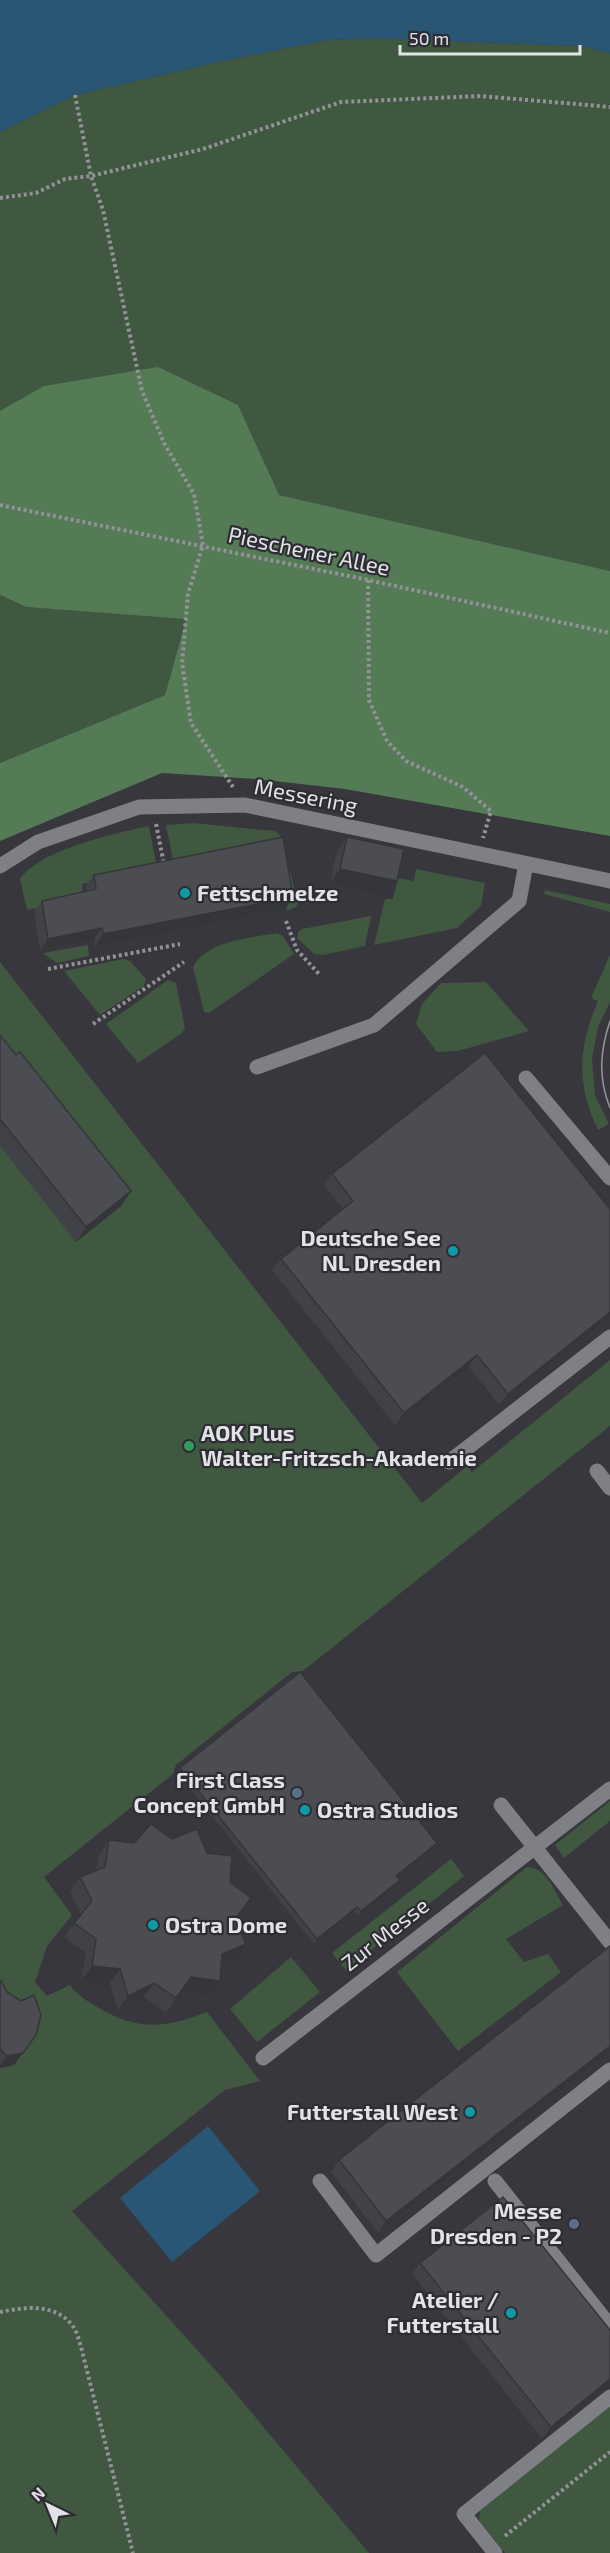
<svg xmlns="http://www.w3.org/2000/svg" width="610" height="2553" font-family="'Exo 2',sans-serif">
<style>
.green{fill:#3f583f}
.forest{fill:#557b56}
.water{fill:#295675}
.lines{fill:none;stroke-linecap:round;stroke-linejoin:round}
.path{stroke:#929297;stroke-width:4;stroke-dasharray:3 3;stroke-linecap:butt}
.minor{stroke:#7f7f86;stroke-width:15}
.tram{stroke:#95969a;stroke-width:1.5}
.wall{fill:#414247}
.shaded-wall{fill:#35363a}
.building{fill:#4c4d53;stroke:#35363a;stroke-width:1.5}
.culture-dot{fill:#0f9aa8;stroke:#2d2d33;stroke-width:2}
.leisure-dot{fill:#2e9e5b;stroke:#2d2d33;stroke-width:2}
.service-dot{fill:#5c6f8a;stroke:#2d2d33;stroke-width:2}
.labels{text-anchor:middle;stroke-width:4.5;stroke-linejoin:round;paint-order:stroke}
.street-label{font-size:22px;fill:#e2e3e7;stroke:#2d2d33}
.poi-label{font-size:22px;font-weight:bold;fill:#e2e3e7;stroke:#2d2d33;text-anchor:end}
</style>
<rect width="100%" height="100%" fill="#37373d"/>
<!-- green -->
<path class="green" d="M375 38 581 46 610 53V571L278 495 238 405 0 411V132L75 95 227 60 327 40Z
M0 595 26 607 186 618 165 695 0 763Z
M193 823 275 831 281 836 298 903 296 907 287 911 276 846 174 865 166 825Z
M149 826 157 868 82 884 83 899 27 910 20 879C39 850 116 833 149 826Z
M416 869 485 883 481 906 457 928 374 945 385 899H393L398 878 414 881Z
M545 890 610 904V912L544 894Z
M371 916 365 946 323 955 314 954 297 938 298 932 302 929Z
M277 933 283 936 294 954 209 1013 204 1012 193 967C207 940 251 938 277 933Z
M88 945 89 956 57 963 43 953Z
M610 955V1002L598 1027 592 1059 595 1096 609 1124 598 1130C576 1084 578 1048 598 1001L591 998Z
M123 959 130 961 146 979 144 986 100 1015 64 971Z
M0 962 422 1503 467 1466 472 1472 610 1360V1426L303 1671 292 1672 176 1765 173 1774 44 1877 72 1915 47 1946 35 1982 47 1996 70 1985C78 1996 87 2001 99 2008 138 2031 166 2028 207 2012L260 2081 225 2090 72 2211 226 2382 369 2553H0Z
M168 980 176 983 185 1028 182 1033 138 1063 106 1024Z
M486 982 529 1031 458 1051 437 1052 416 1024 422 1004 441 983Z
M610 1801V1821L564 1858 555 1845Z
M451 1859 464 1876 346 1970 332 1953Z
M527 1867C546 1867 554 1890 563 1905L506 1939 524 1962 548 1954 561 1972 458 2051 397 1972Z
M291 1957 320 1992 257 2042 230 2009Z
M610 2406V2553H505L479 2520 480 2511Z"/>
<!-- forest -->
<path class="forest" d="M158 367 238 405 279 495 610 571V836L345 789 256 779 162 773 0 841V763L165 695 186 619 26 607 0 595V411L44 386Z"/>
<!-- water -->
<path class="water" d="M0 0H610V53L581 46 375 38 327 40 227 60 75 95 0 132Z
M208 2126 260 2191 172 2262 120 2198Z"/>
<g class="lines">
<!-- path -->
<path class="path" d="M75 95 91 176 103 210 142 391 164 443 194 494 203 545 188 594 182 663 191 723 233 787
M0 198 36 193 65 179 91 176 203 149 341 102 481 96 610 107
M0 505 368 580 610 633
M368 580 369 700 387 741 406 761 463 787 491 811 483 838
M156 824 164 864
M286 921 297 950 319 974
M48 969 180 944
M93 1024 184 962
M0 2312C25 2307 54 2303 72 2325 77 2331 79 2341 81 2347L133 2553
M505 2536 610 2452"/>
<!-- minor -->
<path class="minor" d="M0 866 38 842 139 807 245 805 610 881
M257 1067 374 1025 519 901 526 864
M526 1078 610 1178
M449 1462 610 1337
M597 1471 610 1488
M501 1805 610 1942
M263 2058 610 1789
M320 2181 376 2255 610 2070
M495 2181 610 2326
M495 2553 464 2514 610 2397"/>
<!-- tram -->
<path class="tram" d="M610 1021C600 1051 598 1078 610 1108"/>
</g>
<!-- wall -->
<path class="wall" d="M347 837 387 896 330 883 337 851Z
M94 875 293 897 286 908 95 946 94 939 40 950 34 912 42 901 86 891V886Z
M0 1035 16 1055 121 1206 76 1242 0 1146Z
M332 1174 610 1209V1317L499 1405 469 1367 395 1425 272 1270 281 1259 343 1209 324 1185Z
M180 1768 437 1843 434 1848 397 1877 400 1880 397 1885 358 1916 354 1911 314 1944 177 1772Z
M172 1839 207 1853 230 1882 235 1920 246 1944 236 1959 221 1965 210 1996 181 1992 166 2013 144 1997 118 2010 110 1983 81 1981 86 1953 64 1937 81 1915 70 1891 80 1877 96 1870 99 1855 109 1840 134 1843Z
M610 1946V2051L378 2233 331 2172 339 2160Z
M0 1981 14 2065 0 2068Z
M420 2263 610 2330V2388L604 2389 542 2439 412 2274Z"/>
<!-- shaded-wall -->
<path class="shaded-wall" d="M340 869 397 881 387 896 330 883Z
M293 897 286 908 95 946 103 934Z
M102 928 94 939 40 950 48 939Z
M131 1191 121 1206 76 1242 86 1227Z
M610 1312V1317L499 1405 508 1394Z
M477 1355 469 1367 395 1425 404 1413Z
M437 1843 434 1848 393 1880 396 1876Z
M400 1880 397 1885 358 1916 361 1911Z
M357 1907 354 1911 314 1944 317 1939Z
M246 1944 236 1959 212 1968 222 1954Z
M92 1966 120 1969 110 1983 81 1981Z
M191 1977 220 1981 210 1996 181 1992 166 2013Z
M154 1983 144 1997 118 2010 128 1996Z
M36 2035 14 2065 0 2068V2066L7 2056Z
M610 2046V2051L378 2233 386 2221Z
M610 2379V2388L604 2389 542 2439 551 2427Z"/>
<!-- building -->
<path class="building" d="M283 837 293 897 103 934 102 928 48 939 42 901 96 889 94 875Z
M347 837 404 849 397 881 340 869Z
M0 1035 16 1055 20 1052 131 1191 86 1227 0 1119Z
M485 1053 610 1209V1312L508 1394 477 1355 404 1413 281 1259 353 1201 332 1174Z
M300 1672 437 1843 396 1876 400 1880 361 1911 357 1907 317 1939 180 1768Z
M151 1824 172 1839 197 1829 207 1853 232 1856 230 1882 251 1898 235 1919 246 1944 222 1954 220 1981 191 1977 176 1998 154 1983 128 1996 120 1969 92 1966 96 1939 74 1923 92 1901 80 1877 105 1867 109 1840 134 1843Z
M610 1946V2046L386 2221 339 2160Z
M0 1981H1L7 1992 21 2001 34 1995 41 2015 36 2035 23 2053 7 2056 0 2049Z
M503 2197 610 2330V2379L551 2427 420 2263Z"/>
<!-- markers -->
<g class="culture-dot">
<circle cx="185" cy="893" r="6"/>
<circle cx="453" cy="1251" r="6"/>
<circle cx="305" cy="1810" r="6"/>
<circle cx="153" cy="1925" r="6"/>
<circle cx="470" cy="2112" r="6"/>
<circle cx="511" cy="2313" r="6"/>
</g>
<circle class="leisure-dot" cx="189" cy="1446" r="6"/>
<g class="service-dot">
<circle cx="297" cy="1793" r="6"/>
<circle cx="574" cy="2224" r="6"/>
</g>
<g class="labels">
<!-- street labels -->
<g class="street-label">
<text transform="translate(309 551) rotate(12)" y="8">Pieschener Allee</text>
<text transform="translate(306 796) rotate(11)" y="8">Messering</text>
<text transform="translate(385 1934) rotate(-38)" y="8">Zur Messe</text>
</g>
<!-- poi labels -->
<g class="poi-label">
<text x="197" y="901" text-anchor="start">Fettschmelze</text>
<text x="441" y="1246">Deutsche See<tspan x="441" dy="25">NL Dresden</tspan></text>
<text x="201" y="1441" text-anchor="start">AOK Plus<tspan x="201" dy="25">Walter-Fritzsch-Akademie</tspan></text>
<text x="285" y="1788">First Class<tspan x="285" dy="25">Concept GmbH</tspan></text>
<text x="317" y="1818" text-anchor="start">Ostra Studios</text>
<text x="165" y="1933" text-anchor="start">Ostra Dome</text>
<text x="458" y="2120">Futterstall West</text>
<text x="562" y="2219">Messe<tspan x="562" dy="25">Dresden - P2</tspan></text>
<text x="499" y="2308">Atelier /<tspan x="499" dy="25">Futterstall</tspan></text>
</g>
</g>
<!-- north arrow -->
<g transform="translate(48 2505) rotate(317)" stroke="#2d2d33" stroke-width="4.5" paint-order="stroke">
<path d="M0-4.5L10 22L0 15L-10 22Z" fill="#e2e3e7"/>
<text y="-9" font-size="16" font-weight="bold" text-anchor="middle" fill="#e2e3e7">N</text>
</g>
<!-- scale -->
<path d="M400 45v9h180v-9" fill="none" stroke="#e2e3e7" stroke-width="3"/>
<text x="409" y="45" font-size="18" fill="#e2e3e7" stroke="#2d2d33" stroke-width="4.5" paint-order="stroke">50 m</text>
</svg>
